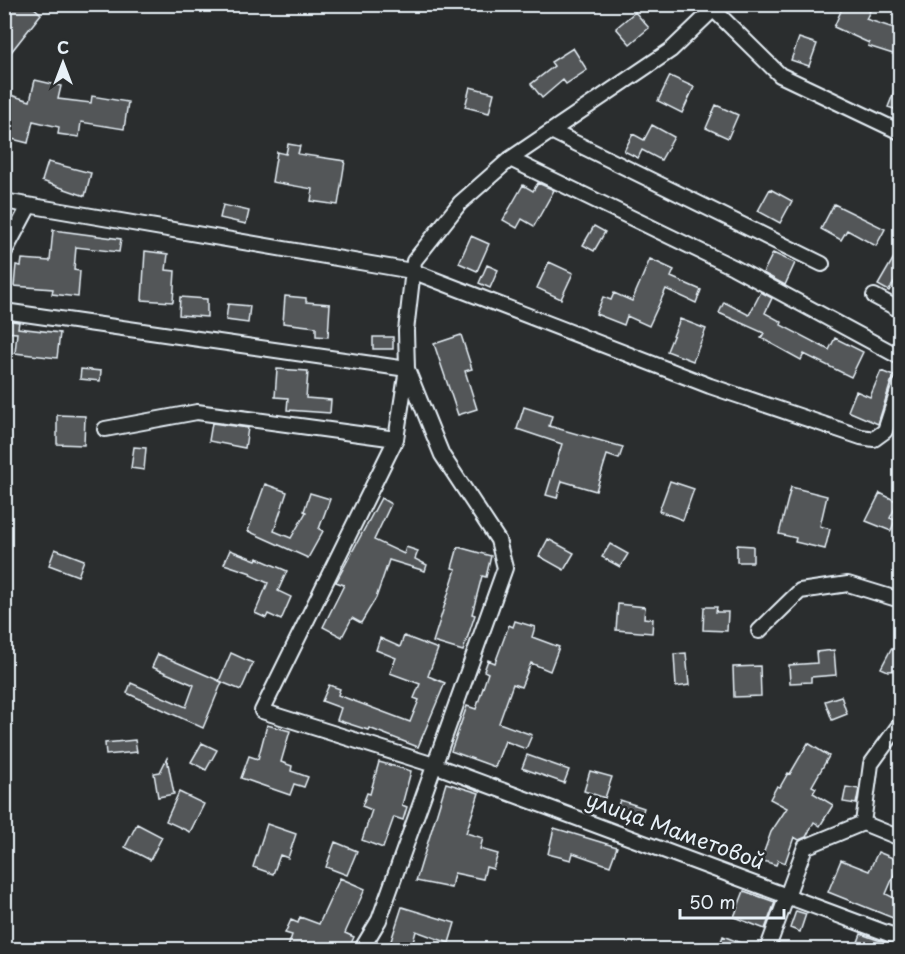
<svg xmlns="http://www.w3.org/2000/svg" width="905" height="954" font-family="'Playpen Sans',sans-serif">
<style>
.building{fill:#535759;stroke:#e8f1f8;stroke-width:1.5}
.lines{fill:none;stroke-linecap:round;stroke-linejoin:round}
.minor-casing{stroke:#e8f1f8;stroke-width:18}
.minor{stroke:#2a2d2e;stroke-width:14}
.labels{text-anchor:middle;stroke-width:5;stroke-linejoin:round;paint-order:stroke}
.street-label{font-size:21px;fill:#e8f1f8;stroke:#2a2d2e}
</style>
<rect width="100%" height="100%" fill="#2a2d2e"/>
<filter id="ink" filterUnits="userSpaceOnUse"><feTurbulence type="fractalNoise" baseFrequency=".0167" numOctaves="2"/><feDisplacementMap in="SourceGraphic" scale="12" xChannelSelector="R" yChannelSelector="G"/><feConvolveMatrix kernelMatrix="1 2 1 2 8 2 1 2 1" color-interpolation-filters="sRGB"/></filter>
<g filter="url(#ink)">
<!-- building -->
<path class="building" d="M4 4H30L41 14 4 61Z
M844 4H856L870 11 866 19 900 30 896 55 868 46 869 43 834 27Z
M635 12 649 28 630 44 616 28Z
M799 38 817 44 809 66 791 60Z
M573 48 587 70 566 84 563 80 542 98 531 84 554 66 551 62Z
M670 76 694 87 682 113 658 101Z
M900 77V111L888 107Z
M35 80 61 86 58 99 91 103 92 96 128 102 124 129 81 122 79 137 58 134 59 127 33 121 28 143 4 137V93L30 101Z
M470 87 494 93 489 113 465 107Z
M716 105 738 115 728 138 706 128Z
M652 125 674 137 661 160 642 150 638 158 624 151 633 134 644 140Z
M288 144 300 146 298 154 345 161 338 205 311 201 313 189 272 182 277 152 286 154Z
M48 162 91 173 85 196 42 181Z
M538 183 554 190 534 226 522 219 517 228 503 220 523 185 533 191Z
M770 189 792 201 780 223 758 211Z
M834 204 885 229 876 246 847 230 841 240 821 229Z
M223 205 249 211 246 224 220 218Z
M594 226 605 232 594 251 583 245Z
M53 230 121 239 119 252 76 247 74 270 80 271 78 297 52 294 53 289 14 286 16 265 21 266 22 259 50 261Z
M471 236 489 244 477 271 459 263Z
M900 247V272L889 291 878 285Z
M145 251 168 254 166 270 175 271 173 302 142 300Z
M773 253 795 263 785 285 763 273Z
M650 259 674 270 671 277 701 290 696 303 666 289 649 326 627 316 624 325 596 314 603 297 611 300 614 293 632 301Z
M549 262 573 273 561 299 537 288Z
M487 265 498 270 490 288 479 283Z
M761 292 772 298 765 313 782 322 781 325 829 350 835 338 863 352 851 377 804 354 801 360 761 338 764 333 719 313 724 302 749 315Z
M285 296 306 298V302L330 304 328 337 316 336V327L283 323Z
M180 297 207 299V317L179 315Z
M228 304 250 306 248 323 226 320Z
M680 319 706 329 693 361 667 351Z
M4 320 19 322 18 328 60 333 57 358 15 353 17 333 4 332Z
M461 335 472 369 465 371 477 409 458 415 434 344Z
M373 337H393V349H373Z
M81 369 101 371 100 381 80 379Z
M277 369 308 371 306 398 331 400 330 413 287 410 288 398 275 397Z
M881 371 896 377 891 382 878 424 848 411 856 391 870 397Z
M524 407 552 416 549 426 623 447 619 459 607 455 596 491 562 481 557 498 546 495 562 444 517 429Z
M57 415 85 416 84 445 57 444Z
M212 423 248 428 245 448 209 441Z
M134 447 146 448 144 470 131 468Z
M670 481 694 489 683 520 659 511Z
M265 484 287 492 274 531 291 538 306 512 304 511 310 493 330 499 319 529 323 531 308 558 248 531Z
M791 487 827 496 820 526 830 529 825 549 795 542 796 538 779 534Z
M880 493 898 502 890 518 895 520 891 531 866 521Z
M381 498 391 504 374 540 404 554 406 547 418 551 415 559 427 565 425 571 389 560 376 598 361 623 352 618 342 637 323 627 344 585 336 582Z
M548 539 574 553 564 570 539 556Z
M610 544 628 554 620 567 602 557Z
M737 545 753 546V562H737Z
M458 547 491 556 486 577 482 576 472 614 475 615 463 651 433 642 456 569 452 568Z
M55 549 84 560 78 576 49 565Z
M230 550 256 560 257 558 287 571 278 591 291 597 281 620 268 614 266 618 255 613 268 583 250 575 251 573 224 564Z
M618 604 645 607 644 618 653 619 652 633 616 630Z
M704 607H717L716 612H728L727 631 703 630Z
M515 621 535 627 532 637 559 647 550 671 531 663 521 687 513 684 499 723 532 735 526 749 505 741 495 767 451 751 467 706 476 709 488 673 484 671 488 660 495 663 509 625 513 627Z
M404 636 438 649 428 676 445 683 418 747 369 728 368 730 337 720 341 708 322 701 329 685 340 689 338 695 410 722 419 700 414 698 420 684 390 673 396 658 376 650 380 638 400 647Z
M891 649 900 654V670L888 671 881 668Z
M834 650 836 675 811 677V682L790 683 789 665 817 663 816 652Z
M231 653 253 663 241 690 219 681Z
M686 653 689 685 676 687 674 654Z
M158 654 222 682 203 728 127 693 131 683 186 707 194 685 152 667Z
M760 666 761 696 734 697 733 667Z
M841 696 847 714 832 720 825 701Z
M267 725 290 731 281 762 292 766 291 771 308 777 304 787 294 784 290 795 241 778 249 756 258 759Z
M135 740 137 752 106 755 105 743Z
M202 743 217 750 206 770 191 762Z
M808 743 829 756 812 786 816 788 813 793 833 805 820 826 814 822 806 837 799 840 794 837 785 863 778 860 776 865 761 860 771 832 787 808 770 799 777 786 780 787 788 773 790 774Z
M527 755 569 770 564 783 522 768Z
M167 758 174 794 158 797 154 773 160 772Z
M379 762 411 771 402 805 407 807 403 820 394 817 383 848 362 840 372 810 362 806 367 793 370 794Z
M590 771 612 777 605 798 584 791Z
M446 783 479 793 466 833 483 838 480 849 498 854 493 869 486 867 483 879 454 873 451 888 416 881Z
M846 787 859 789 856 804 843 802Z
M179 792 204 804 190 832 166 821Z
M620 800 644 808 640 820 616 811Z
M137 824 162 837 150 860 125 847Z
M267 824 296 834 288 858 280 855 273 874 253 867Z
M554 828 617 847 610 866 573 853 571 860 548 854Z
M335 842 357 851 347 875 326 867Z
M878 852 900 861 886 894 900 901 893 918 828 892 841 860 869 871Z
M340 878 365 889 345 933 354 937 348 950H287L292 935 285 933 291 920 298 923 300 917 319 924Z
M744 891 775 902 765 929 734 917Z
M402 907 455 923 449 943 416 931 411 950H388Z
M796 911 806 914 800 932 790 928Z
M861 934 900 948V950H855Z
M723 936 756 949V950H718Z"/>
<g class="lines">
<!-- minor casing -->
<g class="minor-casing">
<path id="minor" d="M714 10 780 75 900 132
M553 132 822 264
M510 159 733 267 900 357
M4 201 412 271 710 386 861 437 874 439 885 431 900 385
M4 253 29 206
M874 296 900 310
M4 311 407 369 396 439 262 711 434 765 900 938
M105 429 197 412 396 439
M759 631 800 591 848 584 900 600
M863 823 900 838
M361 950 379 920 505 568 498 540 442 455 407 369 406 331 414 261 460 203 510 159 671 50 719 4
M767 950 805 847 863 823 871 764 900 724"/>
</g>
<!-- minor -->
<use href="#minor" class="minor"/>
</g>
</g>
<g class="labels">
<!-- street labels -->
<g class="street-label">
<text transform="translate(675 831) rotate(20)" y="7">улица Маметовой</text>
</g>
</g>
<!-- margin -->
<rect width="905" height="954" fill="none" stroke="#2a2d2e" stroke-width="24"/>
<rect x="12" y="12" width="881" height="930" fill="none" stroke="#e8f1f8" stroke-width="2" filter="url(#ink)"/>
<!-- north arrow -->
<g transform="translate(63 63)" stroke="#2a2d2e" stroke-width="4.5" paint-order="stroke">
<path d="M0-4.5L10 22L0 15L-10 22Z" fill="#e8f1f8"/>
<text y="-9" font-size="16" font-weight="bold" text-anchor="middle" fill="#e8f1f8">С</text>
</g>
<!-- scale -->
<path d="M680 909v9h104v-9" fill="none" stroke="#e8f1f8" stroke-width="3"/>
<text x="689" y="909" font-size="18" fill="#e8f1f8" stroke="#2a2d2e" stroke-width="4.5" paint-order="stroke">50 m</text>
</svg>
